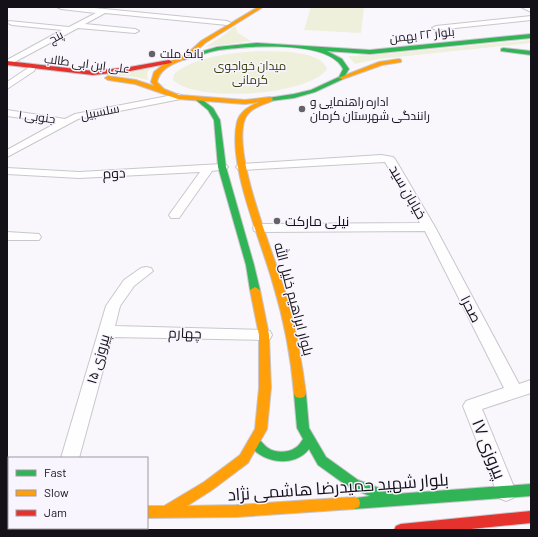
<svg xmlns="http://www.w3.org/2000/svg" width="538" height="537" font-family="Barlow,Cairo,sans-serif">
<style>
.green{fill:#eef0dc}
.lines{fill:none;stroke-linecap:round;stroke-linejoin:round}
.street-casing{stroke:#c9c6cd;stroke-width:2}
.fast-casing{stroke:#c9c6cd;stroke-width:2}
.slow-casing{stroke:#c9c6cd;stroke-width:2}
.jam-casing{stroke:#c9c6cd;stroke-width:2}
.street{fill:#fefeff;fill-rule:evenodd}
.fast{fill:#30b455;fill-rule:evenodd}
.slow{fill:#ff9f0a;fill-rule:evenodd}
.jam{fill:#e5322d;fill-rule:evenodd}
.poi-dot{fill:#656268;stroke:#f9f5fe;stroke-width:1.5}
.labels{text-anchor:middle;stroke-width:3;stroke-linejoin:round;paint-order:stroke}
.far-street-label{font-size:12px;fill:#151119;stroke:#f9f5fe}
.far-poi-label{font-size:12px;fill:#151119;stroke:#f9f5fe;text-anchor:start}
.far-park-label{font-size:12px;fill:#373b07;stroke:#f9f5fe}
.street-label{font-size:14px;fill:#151119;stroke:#f9f5fe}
.poi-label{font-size:14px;fill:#151119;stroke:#f9f5fe;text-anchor:start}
.near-street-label{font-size:17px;fill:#151119;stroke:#f9f5fe}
</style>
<rect width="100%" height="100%" fill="#f9f7fc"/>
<!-- green -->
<path class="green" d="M311 7H364L361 33 304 30Z
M235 26 238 33 251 41 205 47 224 35Z
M531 40V43L378 59 355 64 348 56 374 55Z
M258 51C276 52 320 49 327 69 309 96 196 103 173 80L174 74C194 56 232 53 258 51Z
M150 68 147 73 148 80 135 77 95 74Z"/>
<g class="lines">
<!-- street casing -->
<g class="street-casing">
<path id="street" d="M57 7H84L227 21 231 23 227 25 105 13 85 24 135 29 139 31 135 33 78 28 7 66V60L62 30 12 25 8 23 9 21 69 27 96 13 61 9Z
M521 7H531V12Z
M531 16V20L436 30 432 28 436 26Z
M31 66 34 67 35 69 34 71 7 89V82Z
M178 94 181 95 183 97 181 99 78 119 7 157V150L56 123 7 116V110L65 119 75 114Z
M381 155 393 157 395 159 435 227 519 384 531 380V393L482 409 516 492 513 498 506 501 499 498 463 406 466 401 504 388 425 231 259 232 254 231 253 228 254 225 259 224 420 223 385 162 242 170 238 169 236 167 238 165 242 164Z
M222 164 226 165 228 167 226 169 212 171 179 218H171L169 215 200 172 79 178 7 174V168L79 172Z
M7 232 39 234 41 237 39 240H7Z
M146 267 151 268 153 271 134 286 120 306 115 326 264 330 270 331 272 335 270 339 264 340 112 337 79 458H61L106 306 124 280 141 268Z"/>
</g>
<!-- fast casing -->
<g class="fast-casing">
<path id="fast" d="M531 34V38L370 54 327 51 342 59 349 69 343 79 315 92 294 98 270 101 267 99 268 98 294 94 311 90 339 77 343 69C342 67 340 64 338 62 316 41 247 46 219 50 207 52 195 57 183 60L180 58 217 47 257 43 370 50Z
M503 48 531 51V55L501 51V49Z
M196 98H200L213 108 220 120 226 167 254 265 260 290 258 292H252L250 290 246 265 218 167 214 120 208 110 196 100Z
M300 390 304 391 306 394 309 428 326 457 358 480 395 494 531 484V496L354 509 349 507 348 503 349 499 370 496 350 488 318 465 309 449C294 469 259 463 248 442L250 439C259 435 261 443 268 448 275 453 288 453 295 448 298 447 301 442 303 439L297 428 294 394 296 391Z
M7 508H9V520H7Z"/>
</g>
<!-- slow casing -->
<g class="slow-casing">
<path id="slow" d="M258 7H263L205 43 194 53 189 52 201 41Z
M183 56 186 58 185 59C173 64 160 68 157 82L164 89 179 95 245 100 270 97 273 99 272 101C263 105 249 108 245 119 231 155 276 258 287 298 296 330 302 362 306 394L304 397 300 398 296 397 294 394C291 357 284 320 273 284 261 240 227 165 237 122 240 111 250 106 259 102L245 104 178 99 135 84 108 80 105 78 108 76 136 80 154 86 151 82 154 72 164 64Z
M399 59 401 60V62L382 65 343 79 338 78 379 62Z
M255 287 260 290 269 335 271 388 267 429 248 463 212 490 187 506 236 505 354 497 359 499 360 503 359 507 354 509 236 517 147 518V506H164L204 482 240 455 255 429 259 388V335L250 290Z"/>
</g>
<!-- jam casing -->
<g class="jam-casing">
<path id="jam" d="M169 60 172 62 171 63 130 71 93 75 7 65V61L93 71 130 67Z
M531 511V523L461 530H394L396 526 401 524Z"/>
</g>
<!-- street -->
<use href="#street" class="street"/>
<!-- fast -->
<use href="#fast" class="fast"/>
<!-- slow -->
<use href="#slow" class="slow"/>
<!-- jam -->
<use href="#jam" class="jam"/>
</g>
<!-- markers -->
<g class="poi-dot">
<circle cx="152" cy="54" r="4"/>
<circle cx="302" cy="109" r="4"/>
<circle cx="277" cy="221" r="4"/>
</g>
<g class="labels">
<!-- far-street labels -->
<g class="far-street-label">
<text transform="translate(422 35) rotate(-6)" y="4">بلوار ۲۲ بهمن</text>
<text transform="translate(56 37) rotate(-28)" y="4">پنج</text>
<text transform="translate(87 64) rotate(7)" y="4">علی ابن ابی طالب</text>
<text transform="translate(100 112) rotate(-11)" y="4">سلسبیل</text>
<text transform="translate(37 117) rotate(8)" y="4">جنوبی ۱</text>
</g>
<!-- far-poi labels -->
<g class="far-poi-label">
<text x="160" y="58">بانک ملت</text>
<text x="310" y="106">اداره راهنمایی و<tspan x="310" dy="14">رانندگی شهرستان کرمان</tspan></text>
</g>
<!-- far-park labels -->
<g class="far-park-label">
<text x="250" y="70">میدان خواجوی<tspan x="250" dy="14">کرمانی</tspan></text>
</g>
<!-- street labels -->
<g class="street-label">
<text transform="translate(114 173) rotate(-3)" y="5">دوم</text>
<text transform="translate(408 192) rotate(60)" y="5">خیابان سید</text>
<text transform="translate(294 299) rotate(75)" y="5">بلوار ابراهیم خلیل الله</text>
<text transform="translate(471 309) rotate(63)" y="5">صحرا</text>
<text transform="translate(185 333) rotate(2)" y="5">چهارم</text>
<text transform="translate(98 359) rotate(-74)" y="5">پیروزی ۱۵</text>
</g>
<!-- poi labels -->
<g class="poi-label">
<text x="285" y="226">نیلی مارکت</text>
</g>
<!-- near-street labels -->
<g class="near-street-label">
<text transform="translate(489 449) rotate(68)" y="6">پیروزی ۱۷</text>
<text transform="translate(338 487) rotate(-4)" y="6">بلوار شهید حمیدرضا هاشمی نژاد</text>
</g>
</g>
<!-- border -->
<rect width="538" height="537" fill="none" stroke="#151119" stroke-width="16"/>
<!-- legend -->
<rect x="8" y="457" width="140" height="72" fill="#f9f5fe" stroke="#9e9aa2"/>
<rect x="16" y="470" width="20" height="6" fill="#30b455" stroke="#9e9aa2"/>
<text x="44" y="477" font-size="12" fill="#151119">Fast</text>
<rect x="16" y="490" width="20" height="6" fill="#ff9f0a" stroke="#9e9aa2"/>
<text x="44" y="497" font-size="12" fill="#151119">Slow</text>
<rect x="16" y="510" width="20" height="6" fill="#e5322d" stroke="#9e9aa2"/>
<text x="44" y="517" font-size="12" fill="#151119">Jam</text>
</svg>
